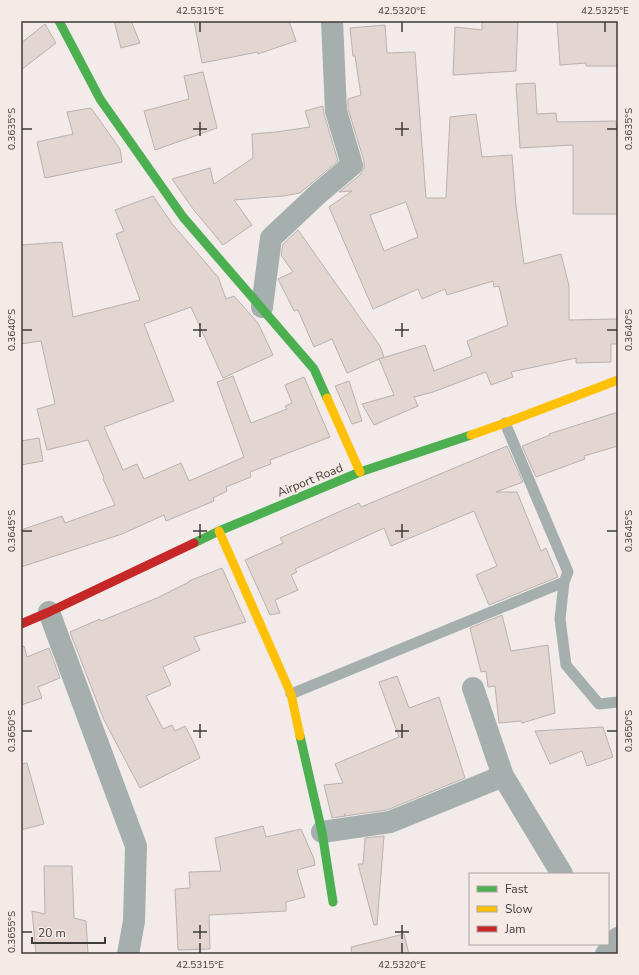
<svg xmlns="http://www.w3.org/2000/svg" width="639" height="975" font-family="'Nunito Sans',sans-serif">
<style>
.building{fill:#e3d5d0;stroke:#b8b2b1;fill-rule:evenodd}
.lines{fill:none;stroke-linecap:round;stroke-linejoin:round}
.lane{stroke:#a4afae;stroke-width:11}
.street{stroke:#a4afae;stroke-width:22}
.fast{stroke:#4caf50;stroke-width:9}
.slow{stroke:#ffc107;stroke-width:9}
.jam{stroke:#c62828;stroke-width:9}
.ticks{fill:none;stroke:#3f3b39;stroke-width:1.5}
.labels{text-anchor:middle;stroke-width:4;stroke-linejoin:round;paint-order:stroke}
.street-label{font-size:12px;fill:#3f3b39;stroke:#f5eae6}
.neatline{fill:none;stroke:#3f3b39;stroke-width:1.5}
.ticks-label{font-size:10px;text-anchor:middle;fill:#3f3b39}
</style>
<rect width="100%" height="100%" fill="#f2ebea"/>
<!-- building -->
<path class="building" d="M114 21H131L140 43 121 48Z
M194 21H289L296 41 258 54V52L202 63Z
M482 21H518L516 71 453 75 455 27 482 30Z
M557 21H618V66H586V63L560 65Z
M45 24 56 43 21 70V43Z
M385 25 387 53 415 52 426 198H446L450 117 476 114 482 157 512 155 516 206 524 264 561 254 569 286V320L618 319V344H611V362L576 363V358L511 372 513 377 491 385 486 372 433 392 414 397 418 406 374 425 362 404 394 395 379 359 425 345 434 371 472 356 467 341 508 325 499 286 494 287 493 281 447 295 445 289 422 299 418 289 373 309 329 207 352 191 339 192 360 175 364 168V161L348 109V99L361 95 355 56H353L350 28ZM406 202 418 237 384 251 370 215Z
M203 72 217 128 155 150 144 111 189 99 184 76Z
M535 83 537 114 556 113 557 122 616 121 618 153V214H573V145L520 148 516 84Z
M323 106 324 114 338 161 300 193 283 196 234 200 252 225 223 245 193 209 172 179 210 168 214 184 253 158 252 134 276 132 310 127 305 111Z
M91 108 120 149 122 162 45 178 37 142 73 134 67 112Z
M153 196 173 225 218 277 226 299 234 296 258 323 273 355 223 378 191 307 144 324 174 401 104 427 123 470 137 464 144 479 181 463 189 481 244 457 217 382 233 376 251 423 287 409 285 406 292 403 285 385 304 377 330 437 270 460 271 464 250 472 251 477 226 487 227 491 213 498 214 501 166 521 164 515 122 534 21 567V530L62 516 65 523 115 505 103 479 104 478 88 440 47 450 37 409 55 404 41 341 21 344V245L62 242 73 317 140 300 116 234 124 231 115 210Z
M298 230 380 346 384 357 347 373 332 339 314 347 298 310 294 311 278 279 293 272 281 255 283 244Z
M349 381 362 421 352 424 335 386Z
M618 412V446L584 456 585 459 536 477 522 446 550 435 549 434Z
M39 438 43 461 21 465V441Z
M507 446 523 482 496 492H517L541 551 546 548 558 577 489 605 476 575 497 566 474 511 391 546 384 528 295 569 297 572 291 575 298 590 275 600 280 613 270 615 245 560 283 543 280 538 359 503 361 507Z
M222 568 246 622 194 637 200 650 163 667 171 685 146 696 163 729 172 725 175 731 185 726 193 741 200 758 140 788 104 720 70 632 100 619 101 621 157 598 189 582V581Z
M502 615 511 651 548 645 555 713 522 723 521 721 499 723 495 686 488 687 486 671 481 672 470 628Z
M24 646 27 657 49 648 60 678 38 687 42 698 21 705V647Z
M397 676 409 708 439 697 465 778 387 810 345 816V814V816L332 818 324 785 343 783 335 764 399 737 379 682Z
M603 727 613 757 587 766 582 751 550 764 535 731Z
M27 763 44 824 21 830V764Z
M263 826 266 837 301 829 314 859 315 865 297 870 305 897 286 902V911L209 915 210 949 178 950 175 889 190 888 189 872 221 871 215 838Z
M384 836 377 925H374L358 864H363L365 838Z
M44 866H72L74 918 86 921 88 954H36L32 911 45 914Z
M404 934 409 954H352L351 947Z"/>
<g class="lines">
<!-- lane -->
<path class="lane" d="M505 423 568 572 564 582 560 619 566 665 599 704 618 702
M291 694 564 582"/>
<!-- street -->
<path class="street" d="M262 307 271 238 320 192 352 165 336 111 332 21
M49 612 136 846 134 921 128 954
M473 688 503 776 562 874
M322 832 390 822 503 776
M606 954 618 938"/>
<!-- fast -->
<path class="fast" d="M59 21 100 99 183 217 314 369 327 398
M194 543 219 531 360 472 471 435
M300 736 322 832 333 902"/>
<!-- slow -->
<path class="slow" d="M327 398 360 472
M471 435 505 423 618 380
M219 531 291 694 300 736"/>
<!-- jam -->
<path class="jam" d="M21 624 49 612 194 543"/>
</g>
<!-- ticks -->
<path class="ticks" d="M200 22V32M402 22V32M605 22V32M200 122V136M402 122V136M22 129H32M193 129H207M395 129H409M607 129H617M200 323V337M402 323V337M22 330H32M193 330H207M395 330H409M607 330H617M200 524V538M402 524V538M22 531H32M193 531H207M395 531H409M607 531H617M200 724V738M402 724V738M22 731H32M193 731H207M395 731H409M607 731H617M200 925V939M402 925V939M22 932H32M193 932H207M395 932H409M200 943V953M402 943V953"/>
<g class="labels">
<!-- street labels -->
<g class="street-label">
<text transform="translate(310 480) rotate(-22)" y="4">Airport Road</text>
</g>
</g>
<!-- border -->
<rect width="639" height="975" fill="none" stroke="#f5eae6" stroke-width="44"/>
<!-- legend -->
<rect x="469" y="873" width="140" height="72" fill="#f5eae6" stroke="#aca4a1"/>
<rect x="477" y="886" width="20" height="6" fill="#4caf50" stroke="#aca4a1"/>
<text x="505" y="893" font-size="12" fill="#3f3b39">Fast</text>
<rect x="477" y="906" width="20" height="6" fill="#ffc107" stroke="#aca4a1"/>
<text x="505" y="913" font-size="12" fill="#3f3b39">Slow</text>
<rect x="477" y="926" width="20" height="6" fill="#c62828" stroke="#aca4a1"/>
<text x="505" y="933" font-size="12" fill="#3f3b39">Jam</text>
<!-- scale -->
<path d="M32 937v6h73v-6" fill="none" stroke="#3f3b39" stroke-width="2"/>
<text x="38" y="937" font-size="12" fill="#3f3b39" stroke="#f5eae6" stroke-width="3" paint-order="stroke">20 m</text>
<rect x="22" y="22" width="595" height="931" class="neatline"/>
<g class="ticks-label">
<text x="200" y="14">42.5315°E</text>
<text x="402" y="14">42.5320°E</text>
<text x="605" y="14">42.5325°E</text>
<text transform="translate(11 129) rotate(-90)" y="4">0.3635°S</text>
<text transform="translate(628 129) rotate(-90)" y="4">0.3635°S</text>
<text transform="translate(11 330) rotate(-90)" y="4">0.3640°S</text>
<text transform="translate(628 330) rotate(-90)" y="4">0.3640°S</text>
<text transform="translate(11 531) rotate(-90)" y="4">0.3645°S</text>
<text transform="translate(628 531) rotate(-90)" y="4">0.3645°S</text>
<text transform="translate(11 731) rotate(-90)" y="4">0.3650°S</text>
<text transform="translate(628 731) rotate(-90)" y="4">0.3650°S</text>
<text transform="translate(11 932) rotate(-90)" y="4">0.3655°S</text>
<text x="200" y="968">42.5315°E</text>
<text x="402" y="968">42.5320°E</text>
</g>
</svg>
